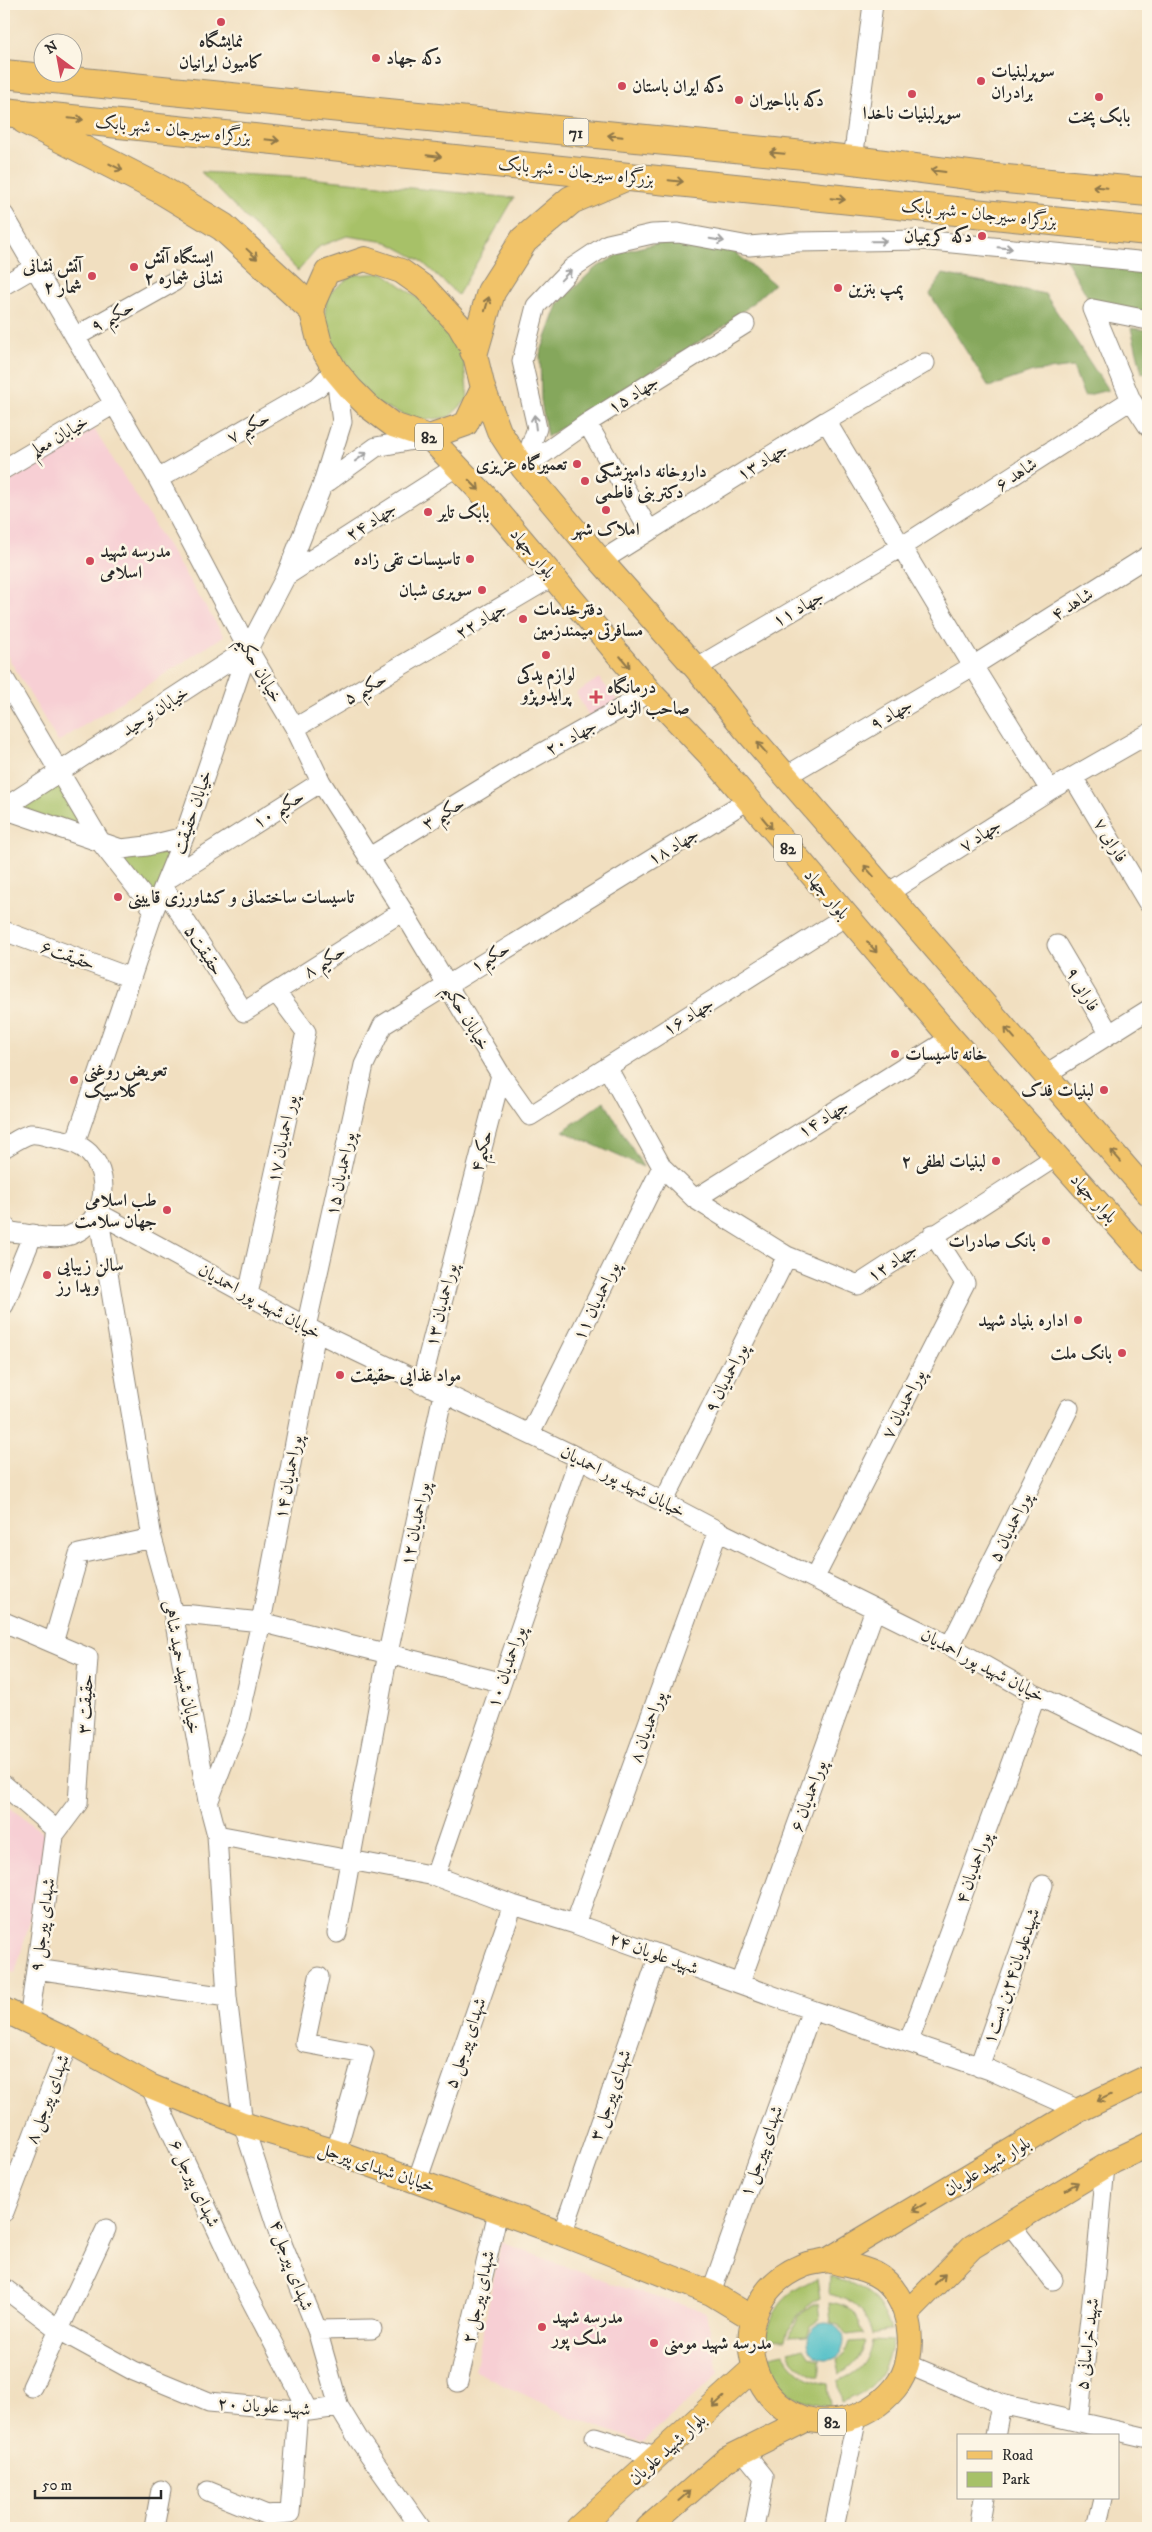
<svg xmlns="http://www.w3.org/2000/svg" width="1152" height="2532" font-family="'IM FELL DW Pica',Amiri,serif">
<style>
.built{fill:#f7cfd4}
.green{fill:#a7c168;stroke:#69764a}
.forest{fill:#85a75c;stroke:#586944}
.water{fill:#51bfc7;stroke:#3e7579}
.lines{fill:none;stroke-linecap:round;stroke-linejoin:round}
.minor-casing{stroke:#8e8576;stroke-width:21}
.major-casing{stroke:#8e8576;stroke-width:26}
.highway-casing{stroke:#8e8576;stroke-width:30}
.minor{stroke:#fff;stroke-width:19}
.major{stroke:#f1c369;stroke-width:24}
.highway{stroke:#f1c369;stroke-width:28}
.oneway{stroke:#8e774a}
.oneway2{stroke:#a0a0a0}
.poi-dot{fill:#d1495b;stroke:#fcf5e5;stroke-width:2}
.labels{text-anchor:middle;stroke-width:5;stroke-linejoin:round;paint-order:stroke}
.shield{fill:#fcf5e5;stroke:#6a6863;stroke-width:1}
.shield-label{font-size:16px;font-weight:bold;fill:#2b2b2b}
.poi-label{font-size:18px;font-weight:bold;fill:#2b2b2b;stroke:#fcf5e5;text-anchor:start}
.street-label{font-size:18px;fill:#2b2b2b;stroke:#fcf5e5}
</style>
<rect width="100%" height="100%" fill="#fcf5e5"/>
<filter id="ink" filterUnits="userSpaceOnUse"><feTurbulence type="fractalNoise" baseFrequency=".02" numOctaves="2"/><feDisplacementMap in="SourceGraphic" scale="10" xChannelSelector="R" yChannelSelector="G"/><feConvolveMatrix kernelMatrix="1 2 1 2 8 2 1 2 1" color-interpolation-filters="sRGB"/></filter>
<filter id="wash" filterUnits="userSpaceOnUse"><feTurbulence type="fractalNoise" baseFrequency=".0096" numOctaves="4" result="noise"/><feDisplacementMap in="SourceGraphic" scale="20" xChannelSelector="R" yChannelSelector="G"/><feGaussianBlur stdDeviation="1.12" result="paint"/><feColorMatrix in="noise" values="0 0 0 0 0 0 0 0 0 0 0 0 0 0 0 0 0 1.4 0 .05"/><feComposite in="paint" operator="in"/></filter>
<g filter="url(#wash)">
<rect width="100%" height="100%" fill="#f1dfc0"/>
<!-- built -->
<path class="built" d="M94 429 224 636 58 742 4 650V485Z
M599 678 618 701 590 718 576 693Z
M4 1803 53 1841 15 1973 4 1969Z
M501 2242 612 2284 706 2312 719 2374 642 2442 573 2418 475 2371Z"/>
<!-- green -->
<path class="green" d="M201 172 308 178 514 198 458 295 420 260 387 242 347 236 320 246 298 271Z
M384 273 430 307 462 346 468 399 449 417 419 421 373 402 335 355 324 321 327 295 352 275Z
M61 775 98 841 8 808Z
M181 839 154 907 104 845Z
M830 2277C866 2287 878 2294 891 2330L872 2334C865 2309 852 2300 829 2294Z
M817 2278 820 2298C802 2309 791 2319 786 2340L765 2339C776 2302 782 2295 817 2278Z
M829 2302C853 2306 855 2312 864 2333L847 2335 840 2326 831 2322Z
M818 2303 820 2320 811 2326 807 2336 790 2337C796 2317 799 2312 818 2303Z
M872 2340 892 2341C885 2377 875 2389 842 2402L838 2381C860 2372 868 2363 872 2340Z
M865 2341C860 2358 854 2366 839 2375L836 2358 845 2353 849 2342Z
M804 2348 809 2356 820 2360V2377C805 2372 794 2366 788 2352Z
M783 2353C795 2372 806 2380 828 2384L830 2406C798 2402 773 2391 765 2357Z"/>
<!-- forest -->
<path class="forest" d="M694 242 732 250 774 284 732 321 547 437 541 400 540 354 559 303 594 269 625 251 658 243Z
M1063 254 1148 263V318L1094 308Z
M943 274 1045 294 1108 390 1084 396 1073 367 1033 372 989 387 930 294Z
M1131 328 1148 330V372L1142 373Z
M604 1101 643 1167 563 1131Z"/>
<!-- water -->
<path class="water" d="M808 2341a18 18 0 1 1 36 0a18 18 0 1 1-36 0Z"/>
</g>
<g filter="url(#ink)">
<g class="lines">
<!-- minor casing -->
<g class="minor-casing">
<path id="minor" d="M853 160 873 4
M4 215 158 479 248 649 295 728 321 782 403 911 501 1075 530 1116 846 916
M4 285 35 267
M1148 320 1093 309 1131 400 1148 426
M75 337 175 281
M826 421 973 666 1050 790
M587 423 649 530
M523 468 537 428 522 361 536 306 572 268 608 244 652 234 678 233 749 246 797 242 921 240 1148 262
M523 468 587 423 745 324
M4 469 114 404
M158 479 318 387 335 370
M322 486 376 447 429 437
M601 561 826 421 925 363
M286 576 456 467
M696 668 901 547 1131 400
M4 678 102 844 154 910
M295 728 552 577
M786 776 973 666 1148 556
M1073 777 1148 903
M4 808 248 649
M4 809 121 849 147 846 184 837
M368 858 517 767 650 692
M168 879 321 782
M164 888 244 1012 403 911
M888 893 1050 790 1148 734
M4 931 131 978
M1057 945 1109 1033
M607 1067 662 1167 695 1199 787 1256 858 1285 1057 1156
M1046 1074 1148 1010
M75 1143 154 910 184 837 248 649 286 576 322 486 342 422 335 370
M4 1148C11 1144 23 1135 31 1134 38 1133 48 1137 54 1138 66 1140 80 1144 89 1153 116 1181 102 1230 63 1237 48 1240 27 1233 10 1232L4 1225
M695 1199 951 1038
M98 1213 152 1538 173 1613 208 1801 217 1835 227 1997 243 2124 283 2246 317 2330 339 2407
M98 1213 316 1332 579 1458 718 1531 950 1646 1036 1695 1148 1749
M248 1294 306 1032 276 992
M4 1305 33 1234
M306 1327 364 1065 383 1025 748 800
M421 1384 501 1075
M530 1434 662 1167
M664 1501 787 1256
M815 1577 965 1283 933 1234
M173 1613 261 1622 500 1682
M4 1622 88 1658 78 1803 54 1835
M53 1643 79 1554 152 1538
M950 1646 1069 1408
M4 1785 55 1829 29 2021
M209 1800 238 1724 261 1622 316 1332
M217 1835 435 1876 513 1905 575 1924 812 2010 990 2070 1079 2110
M435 1876 579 1458
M575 1924 718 1531
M337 1933 388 1653 443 1394
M36 1969 227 1997
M319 1977 305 2043 364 2054 336 2152
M740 1983 875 1609
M909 2041 1036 1695
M979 2067 1043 1885
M150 2086 240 2279 309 2411
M417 2181 513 1905
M4 2212 69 2041
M1010 2224 1053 2280
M562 2234 659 1955
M4 2288 59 2330 134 2371 209 2402 309 2411 339 2407 359 2440 421 2528
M711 2293 812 2010
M317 2330 372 2329
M907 2364 1001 2404 1148 2438
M458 2382 498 2212
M32 2387 106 2229
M1078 2422 1096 2266 1105 2166
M995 2436 1001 2404
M595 2437 659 2457
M743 2451 764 2477 754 2528
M208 2491 267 2515 290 2513 298 2410
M154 2528 161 2490
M834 2528 857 2417
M979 2528 984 2498
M1096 2528 1103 2498"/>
</g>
<!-- major casing -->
<g class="major-casing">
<path id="major" d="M365 259 401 271 425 288 459 325 474 351 483 388 466 424 429 437 393 425 369 407 351 389 335 370 320 344 311 308 327 272Z
M483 388 499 431 523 468 601 561 696 668 745 729 1148 1193
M429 437 484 495 650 692 710 755 951 1038 1148 1259
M4 2010 69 2041 150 2086 243 2124 336 2152 562 2234 711 2293 752 2318
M828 2260C843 2265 862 2267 875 2274 912 2293 921 2357 895 2388 880 2406 863 2416 841 2420 750 2437 712 2303 802 2266 809 2262 819 2262 828 2260L1079 2110 1148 2077
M906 2314 972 2247 1114 2161 1148 2145
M578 2528 754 2368
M648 2528 727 2459 807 2419"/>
</g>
<!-- highway casing -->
<g class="highway-casing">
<path id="highway" d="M4 74 853 160 984 177 1148 192
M4 112 1148 231
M25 120 160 189 223 227 311 308
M474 351 491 292 524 240 571 200 625 177"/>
</g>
<!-- minor -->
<use href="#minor" class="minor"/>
<!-- major -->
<use href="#major" class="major"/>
<!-- highway -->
<use href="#highway" class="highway"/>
</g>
<!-- one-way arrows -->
<defs><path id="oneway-shaft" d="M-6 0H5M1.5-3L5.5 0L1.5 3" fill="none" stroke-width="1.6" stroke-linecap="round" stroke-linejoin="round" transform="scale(1.25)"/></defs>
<g class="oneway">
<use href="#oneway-shaft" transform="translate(76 119) rotate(6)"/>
<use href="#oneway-shaft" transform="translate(615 136) rotate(-174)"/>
<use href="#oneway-shaft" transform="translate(272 140) rotate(6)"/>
<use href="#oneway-shaft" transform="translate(777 153) rotate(-175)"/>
<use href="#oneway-shaft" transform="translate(434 156) rotate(6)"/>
<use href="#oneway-shaft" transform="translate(116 167) rotate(27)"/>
<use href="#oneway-shaft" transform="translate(938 171) rotate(-173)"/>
<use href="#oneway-shaft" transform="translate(676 181) rotate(6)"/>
<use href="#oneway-shaft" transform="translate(1100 187) rotate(-175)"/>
<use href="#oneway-shaft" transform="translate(838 199) rotate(6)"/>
<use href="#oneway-shaft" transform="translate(252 254) rotate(43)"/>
<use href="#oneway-shaft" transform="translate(487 304) rotate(-74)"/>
<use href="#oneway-shaft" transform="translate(474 485) rotate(45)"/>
<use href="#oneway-shaft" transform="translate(625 662) rotate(50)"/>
<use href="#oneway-shaft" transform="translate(762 748) rotate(-131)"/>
<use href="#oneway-shaft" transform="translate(767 823) rotate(50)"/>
<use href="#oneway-shaft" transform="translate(869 871) rotate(-131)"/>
<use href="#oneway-shaft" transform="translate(872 947) rotate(49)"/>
<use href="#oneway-shaft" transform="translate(1010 1033) rotate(-131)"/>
<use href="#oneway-shaft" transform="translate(1116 1156) rotate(-131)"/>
<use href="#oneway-shaft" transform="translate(1104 2098) rotate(155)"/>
<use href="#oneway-shaft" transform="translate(1072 2186) rotate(-31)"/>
<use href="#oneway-shaft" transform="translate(919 2207) rotate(150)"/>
<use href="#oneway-shaft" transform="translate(940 2279) rotate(-45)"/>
<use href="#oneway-shaft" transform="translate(718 2402) rotate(137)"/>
<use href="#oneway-shaft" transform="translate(685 2496) rotate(-41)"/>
</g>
<g class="oneway2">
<use href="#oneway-shaft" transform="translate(717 240) rotate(10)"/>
<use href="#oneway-shaft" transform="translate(879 241) rotate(-1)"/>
<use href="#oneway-shaft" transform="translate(1005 248) rotate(5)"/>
<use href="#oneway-shaft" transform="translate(566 275) rotate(-46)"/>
<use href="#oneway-shaft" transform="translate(535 422) rotate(-97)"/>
<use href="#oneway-shaft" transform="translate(361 457) rotate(-36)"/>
</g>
</g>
<!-- markers -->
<g class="poi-dot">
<circle cx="221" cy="22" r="5"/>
<circle cx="376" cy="58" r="5"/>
<circle cx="981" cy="81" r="5"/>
<circle cx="622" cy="86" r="5"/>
<circle cx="912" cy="94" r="5"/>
<circle cx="1099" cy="97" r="5"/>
<circle cx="739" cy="100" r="5"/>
<circle cx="982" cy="236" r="5"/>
<circle cx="134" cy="267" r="5"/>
<circle cx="92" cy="276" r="5"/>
<circle cx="838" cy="288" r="5"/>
<circle cx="577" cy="464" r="5"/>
<circle cx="585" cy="481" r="5"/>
<circle cx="606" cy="510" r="5"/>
<circle cx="428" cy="512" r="5"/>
<circle cx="470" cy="559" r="5"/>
<circle cx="90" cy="561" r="5"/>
<circle cx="482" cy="590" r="5"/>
<circle cx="523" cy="619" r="5"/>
<circle cx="546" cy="655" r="5"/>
<path d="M593.5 689.5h5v5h5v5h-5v5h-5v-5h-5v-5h5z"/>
<circle cx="118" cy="897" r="5"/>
<circle cx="895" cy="1054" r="5"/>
<circle cx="74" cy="1080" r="5"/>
<circle cx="1104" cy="1090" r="5"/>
<circle cx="996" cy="1161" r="5"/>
<circle cx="167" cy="1210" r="5"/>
<circle cx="1046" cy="1241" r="5"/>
<circle cx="47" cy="1275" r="5"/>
<circle cx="1078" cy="1320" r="5"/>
<circle cx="1122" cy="1353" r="5"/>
<circle cx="340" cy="1375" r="5"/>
<circle cx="542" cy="2327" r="5"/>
<circle cx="654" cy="2343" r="5"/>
</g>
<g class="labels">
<!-- shield labels -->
<g class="shield">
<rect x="563.5" y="118.5" width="25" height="27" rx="4"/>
<rect x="415" y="423.5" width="28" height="27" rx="4"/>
<rect x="774" y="834.5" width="28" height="27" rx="4"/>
<rect x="818" y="2408.5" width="28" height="27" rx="4"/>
</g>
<g class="shield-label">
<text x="576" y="138">71</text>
<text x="429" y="443">82</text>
<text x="788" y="854">82</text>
<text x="832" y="2428">82</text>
</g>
<!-- poi labels -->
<g class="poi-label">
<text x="221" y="47" text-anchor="middle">نمایشگاه<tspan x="221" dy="21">کامیون ایرانیان</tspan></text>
<text x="386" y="64">دکه جهاد</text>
<text x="991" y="77">سوپرلبنیات<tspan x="991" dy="21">برادران</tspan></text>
<text x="632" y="92">دکه ایران باستان</text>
<text x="749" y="106">دکه باباحیران</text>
<text x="912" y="119" text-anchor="middle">سوپرلبنیات ناخدا</text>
<text x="1099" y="122" text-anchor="middle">بابک پخت</text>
<text x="972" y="242" text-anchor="end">دکه کریمیان</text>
<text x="144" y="263">ایستگاه آتش<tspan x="144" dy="21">نشانی شماره ۲</tspan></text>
<text x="82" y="272" text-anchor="end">آتش نشانی<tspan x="82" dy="21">شمار ۲</tspan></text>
<text x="848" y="294">پمپ بنزین</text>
<text x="567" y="470" text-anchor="end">تعمیرگاه عزیزی</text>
<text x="595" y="477">داروخانه دامپزشکی<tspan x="595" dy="21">دکتربنی فاطمی</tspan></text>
<text x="438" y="518">بابک تایر</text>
<text x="606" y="535" text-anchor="middle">املاک شهر</text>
<text x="100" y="557">مدرسه شهید<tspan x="100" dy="21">اسلامی</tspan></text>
<text x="460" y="565" text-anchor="end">تاسیسات تقی زاده</text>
<text x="472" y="596" text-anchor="end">سوپری شبان</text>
<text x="533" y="615">دفترخدمات<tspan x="533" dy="21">مسافرتی میمندزمین</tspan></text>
<text x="546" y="680" text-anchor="middle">لوازم یدکی<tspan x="546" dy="21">پرایدوپژو</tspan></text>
<text x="607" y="693">درمانگاه<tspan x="607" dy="21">صاحب الزمان</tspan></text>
<text x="128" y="903">تاسیسات ساختمانی و کشاورزی قایینی</text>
<text x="905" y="1060">خانه تاسیسات</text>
<text x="84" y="1076">تعویض روغنی<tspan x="84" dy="21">کلاسیک</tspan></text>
<text x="1094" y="1096" text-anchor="end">لبنیات فدک</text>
<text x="986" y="1167" text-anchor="end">لبنیات لطفی ۲</text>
<text x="157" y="1206" text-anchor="end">طب اسلامی<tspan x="157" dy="21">جهان سلامت</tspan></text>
<text x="1036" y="1247" text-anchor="end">بانک صادرات</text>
<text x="57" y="1271">سالن زیبایی<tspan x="57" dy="21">ویدا رز</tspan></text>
<text x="1068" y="1326" text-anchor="end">اداره بنیاد شهید</text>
<text x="1112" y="1359" text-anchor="end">بانک ملت</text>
<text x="350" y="1381">مواد غذایی حقیقت</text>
<text x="552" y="2323">مدرسه شهید<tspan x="552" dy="21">ملک پور</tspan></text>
<text x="664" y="2349">مدرسه شهید مومنی</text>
</g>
<!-- street labels -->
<g class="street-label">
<text transform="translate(173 129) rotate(6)" y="6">بزرگراه سیرجان - شهر بابک</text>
<text transform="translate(576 171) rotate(6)" y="6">بزرگراه سیرجان - شهر بابک</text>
<text transform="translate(979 213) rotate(6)" y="6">بزرگراه سیرجان - شهر بابک</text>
<text transform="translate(112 316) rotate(-29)" y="6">حکیم ۹</text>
<text transform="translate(633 394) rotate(-32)" y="6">جهاد ۱۵</text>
<text transform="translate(248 427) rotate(-30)" y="6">حکیم ۷</text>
<text transform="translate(59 436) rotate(-31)" y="6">خیابان معلم</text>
<text transform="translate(762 461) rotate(-32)" y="6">جهاد ۱۳</text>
<text transform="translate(1016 474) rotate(-33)" y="6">شاهد ۶</text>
<text transform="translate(371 521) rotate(-33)" y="6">جهاد ۲۴</text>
<text transform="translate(533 553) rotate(50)" y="6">بلوار جهاد</text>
<text transform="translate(1072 604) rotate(-32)" y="6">شاهد ۴</text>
<text transform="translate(798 608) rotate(-30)" y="6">جهاد ۱۱</text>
<text transform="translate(481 620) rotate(-31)" y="6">جهاد ۲۲</text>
<text transform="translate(260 669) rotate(60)" y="6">خیابان حکیم</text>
<text transform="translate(365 688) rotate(-30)" y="6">حکیم ۵</text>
<text transform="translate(155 711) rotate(-33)" y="6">خیابان توحید</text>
<text transform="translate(891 714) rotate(-30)" y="6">جهاد ۹</text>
<text transform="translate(571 737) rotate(-29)" y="6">جهاد ۲۰</text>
<text transform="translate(278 809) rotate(-32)" y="6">حکیم ۱۰</text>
<text transform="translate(192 812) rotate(-71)" y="6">خیابان حقیقت</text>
<text transform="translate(443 813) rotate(-32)" y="6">حکیم ۳</text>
<text transform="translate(980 835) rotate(-33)" y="6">جهاد ۷</text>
<text transform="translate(1111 840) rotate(59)" y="6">فارابی ۷</text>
<text transform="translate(673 846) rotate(-31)" y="6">جهاد ۱۸</text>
<text transform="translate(827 894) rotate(50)" y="6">بلوار جهاد</text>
<text transform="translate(204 950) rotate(57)" y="6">حقیقت۵</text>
<text transform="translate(68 955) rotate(20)" y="6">حقیقت۶</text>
<text transform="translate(490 957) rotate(-31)" y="6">حکیم۱</text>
<text transform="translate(324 961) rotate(-33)" y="6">حکیم ۸</text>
<text transform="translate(1083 989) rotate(60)" y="6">فارابی ۹</text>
<text transform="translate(688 1016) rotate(-32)" y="6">جهاد ۱۶</text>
<text transform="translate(467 1017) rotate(59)" y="6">خیابان حکیم</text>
<text transform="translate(823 1118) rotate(-32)" y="6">جهاد ۱۴</text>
<text transform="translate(282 1139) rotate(-78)" y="6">پور احمدیان ۱۷</text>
<text transform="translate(481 1151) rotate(-75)" y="6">حکیم۴</text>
<text transform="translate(340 1174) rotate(-78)" y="6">پوراحمدیان ۱۵</text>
<text transform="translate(1094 1198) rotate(48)" y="6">بلوار جهاد</text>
<text transform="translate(892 1262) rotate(-34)" y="6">جهاد ۱۲</text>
<text transform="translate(260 1301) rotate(29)" y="6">خیابان شهید پور احمدیان</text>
<text transform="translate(596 1301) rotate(-64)" y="6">پوراحمدیان ۱۱</text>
<text transform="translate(441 1305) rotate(-76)" y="6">پوراحمدیان ۱۳</text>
<text transform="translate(726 1378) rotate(-63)" y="6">پوراحمدیان ۹</text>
<text transform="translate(903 1404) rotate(-63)" y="6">پوراحمدیان ۷</text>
<text transform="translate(288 1477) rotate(-79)" y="6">پوراحمدیان ۱۴</text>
<text transform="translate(623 1481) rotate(27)" y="6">خیابان شهید پور احمدیان</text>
<text transform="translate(415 1524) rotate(-78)" y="6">پوراحمدیان ۱۲</text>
<text transform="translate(1010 1527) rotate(-64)" y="6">پوراحمدیان ۵</text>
<text transform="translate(983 1665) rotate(28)" y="6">خیابان شهید پور احمدیان</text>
<text transform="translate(182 1667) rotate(79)" y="6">خیابان شهید حمید شاهی</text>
<text transform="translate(506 1667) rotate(-71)" y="6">پوراحمدیان ۱۰</text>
<text transform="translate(85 1704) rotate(-86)" y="6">حقیقت ۳</text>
<text transform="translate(647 1727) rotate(-70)" y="6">پوراحمدیان ۸</text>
<text transform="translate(808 1796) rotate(-70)" y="6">پوراحمدیان ۶</text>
<text transform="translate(973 1868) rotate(-70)" y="6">پوراحمدیان ۴</text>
<text transform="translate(42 1925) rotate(-82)" y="6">شهدای پیرجل ۹</text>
<text transform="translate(654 1953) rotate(20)" y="6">شهید علویان ۲۴</text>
<text transform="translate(1011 1976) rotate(-71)" y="6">شهیدعلویان۲۴بن بست۱</text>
<text transform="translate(465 2043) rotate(-71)" y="6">شهدای پیرجل ۵</text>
<text transform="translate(610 2095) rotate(-71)" y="6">شهدای پیرجل ۳</text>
<text transform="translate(47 2099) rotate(-69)" y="6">شهدای پیرجل ۸</text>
<text transform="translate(761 2151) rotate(-70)" y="6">شهدای ‍‍‍‍‍‍پیرجل ۱</text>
<text transform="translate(987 2166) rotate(-31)" y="6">بلوار شهید علویان</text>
<text transform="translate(377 2167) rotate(19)" y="6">خیابان شهدای پیرجل</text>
<text transform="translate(195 2183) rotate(65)" y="6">شهدای پیرجل ۶</text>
<text transform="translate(292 2265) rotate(70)" y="6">شهدای پیرجل ۴</text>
<text transform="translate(478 2297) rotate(-77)" y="6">شهدای پیرجل ۲</text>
<text transform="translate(1087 2344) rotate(-83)" y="6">شهید خراسانی ۵</text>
<text transform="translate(264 2406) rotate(4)" y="6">شهید علویان ۲۰</text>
<text transform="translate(667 2449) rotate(-42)" y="6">بلوار شهید علویان</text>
</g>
</g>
<!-- margin -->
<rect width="1152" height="2532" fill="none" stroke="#fcf5e5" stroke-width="20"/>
<!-- legend -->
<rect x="957" y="2434" width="162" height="65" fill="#fcf5e5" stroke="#a8a49b"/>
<rect x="967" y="2451" width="25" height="8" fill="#f1c369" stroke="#a8a49b"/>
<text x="1002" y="2460" font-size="15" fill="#2b2b2b">Road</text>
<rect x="967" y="2472" width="25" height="15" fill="#a7c168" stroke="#a8a49b"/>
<text x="1002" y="2484" font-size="15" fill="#2b2b2b">Park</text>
<!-- north arrow -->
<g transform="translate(58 58) rotate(328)"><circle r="24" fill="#fcf5e5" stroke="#a8a49b"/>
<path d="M0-4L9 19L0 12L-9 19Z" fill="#d1495b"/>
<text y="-8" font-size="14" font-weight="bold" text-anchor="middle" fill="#2b2b2b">N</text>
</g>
<!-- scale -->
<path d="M35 2490v8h126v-8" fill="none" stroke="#2b2b2b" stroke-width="2.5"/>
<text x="42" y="2490" font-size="15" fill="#2b2b2b" stroke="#fcf5e5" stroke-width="4" paint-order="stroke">50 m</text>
</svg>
